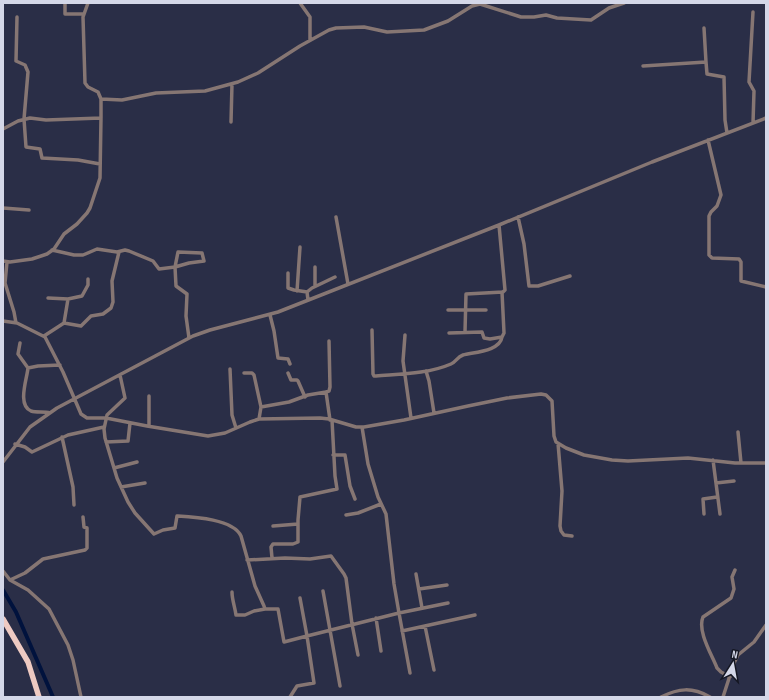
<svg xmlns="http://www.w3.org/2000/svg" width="769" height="700" font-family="'Sofia Sans Condensed',sans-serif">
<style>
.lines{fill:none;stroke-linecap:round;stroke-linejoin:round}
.canal{stroke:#00123d;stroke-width:4}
.minor{stroke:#867673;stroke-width:3.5}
.trunk{stroke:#eecac2;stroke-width:5.5}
</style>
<rect width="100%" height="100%" fill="#2a2e47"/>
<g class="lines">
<!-- canal -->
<path class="canal" d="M3 590 16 612 53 697"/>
<!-- minor -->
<path class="minor" d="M65 3V14H84
M88 3 83 17 85 83 88 87 98 92 101 99
M300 3 310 17V40
M753 12 749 82 754 91 753 123
M17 17 16 61 25 65 28 72 24 119 26 147 40 149 42 158 78 160 100 164
M704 28 706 62
M643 66 706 62 707 74 724 77 725 120 727 133
M231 122 232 84
M3 129 18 121 30 118 46 120 101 118V99L122 100 156 93 205 91 238 82 258 73 300 46 329 30 336 28 364 27 387 32 424 30 448 21 472 6 480 4 521 17H534L546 15 557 18 591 20 609 8 624 3
M708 140 721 195 717 206 711 212 709 216V255L712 258 739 259 741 262V281L766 287
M3 208 29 210
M336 217 348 284
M518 217 524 244 529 286H538L570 276
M52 250 74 255H83L97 249 117 252 125 250 129 251 153 261 159 269 175 267 176 286 187 294 186 316 189 338
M178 252 202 253 204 261 189 263 175 267Z
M3 261 10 262 32 259 47 254 54 249 64 234 77 224 87 213 90 208 100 178 101 118
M7 262 5 283 14 312 16 323
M315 267V286
M288 273V288L294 290 307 292 308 300
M297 291 300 247
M307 292 312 288 335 277
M48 298 68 299
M448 310H486
M270 315 274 331 278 358 288 359 290 364
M3 321 17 323 45 337 63 372 81 414 87 418H106L147 426 208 436 225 433 250 422 259 419 320 418 329 419 356 427H364L404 420 468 406 507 398 541 394 546 395 552 401 554 436 556 442 566 448 584 455 612 460 628 461 688 458 735 463H766
M64 323 68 299 82 296 88 285V279
M372 330 373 374 374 376H376C400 374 428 374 451 364 456 362 457 357 463 355 475 352 500 351 502 337
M465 332 466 294 503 292 505 290 499 225
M449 333 482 332 484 338 490 339 502 337 504 333 502 292
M405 335 403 361 411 418
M44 336 64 323 81 326 91 316 103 314 111 308 113 302 112 281 119 252
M329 341 330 387 329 391 326 392 330 420
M20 343 18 354 28 368C27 379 17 405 31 411 37 413 44 411 50 413
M28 368 38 366 60 365
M230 369 232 415 236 428
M426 371 429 381 434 413
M244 373H252L254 375 261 407 259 419
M288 373 291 380H297L298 381 305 397
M120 375 125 398 107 415 104 429 105 438 117 478 128 502 135 513 154 534 163 530 175 528 177 516C194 517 233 519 241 536L255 586 264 606 265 609H278L284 642 307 636 300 598
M261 407 289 402 308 395 326 392
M149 426V396
M738 432 741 463
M62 437 73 487 74 505
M106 442 128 441 130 423
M558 443 562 491 560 526 561 531 564 535 572 536
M15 444 25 447 32 452 68 435 104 427
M333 455H345L350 486 355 499
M713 460 720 514
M3 462 30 427 57 408 193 336 210 330 278 312 499 225 652 162 766 118
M114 468 137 462
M716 483 734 481
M121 487 145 483
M704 514 703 499 717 497
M346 515 358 513 381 504
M273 526 298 524
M272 558 271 547 273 544H293L298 542V520L300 497 337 489 335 476 332 420
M247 560 285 558 310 559 331 556 344 574 346 578 352 624 358 655
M3 571 10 580 28 590 49 609 68 645 73 660 81 697
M416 574 422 608
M10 580 25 573 43 559 85 550 87 548V528L84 527 83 517
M419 589 447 585
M323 591 340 686
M232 592C232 600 235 607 236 615H245L254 611 265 609
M376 618 381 651
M425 626 434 670
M402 631 475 615
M410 673 399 613 448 603
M730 677 721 672 717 668C712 655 697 631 703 617L731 598 734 589 732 577 735 570
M290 697 297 686 314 683 307 636 399 613 394 584 386 514 378 497 368 464 362 427
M661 697C679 688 692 687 710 697
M723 697 734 663 738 655 754 642 766 625"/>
<!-- trunk -->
<path class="trunk" d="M3 619 28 662 39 697"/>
</g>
<!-- border -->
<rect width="769" height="700" fill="none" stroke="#d4d7e8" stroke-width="8"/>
<!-- north arrow -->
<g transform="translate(733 664) rotate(11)" stroke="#151723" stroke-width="3" paint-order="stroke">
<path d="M0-3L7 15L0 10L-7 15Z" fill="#d4d7e8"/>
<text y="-6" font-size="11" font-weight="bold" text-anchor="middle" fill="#d4d7e8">N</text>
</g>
</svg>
